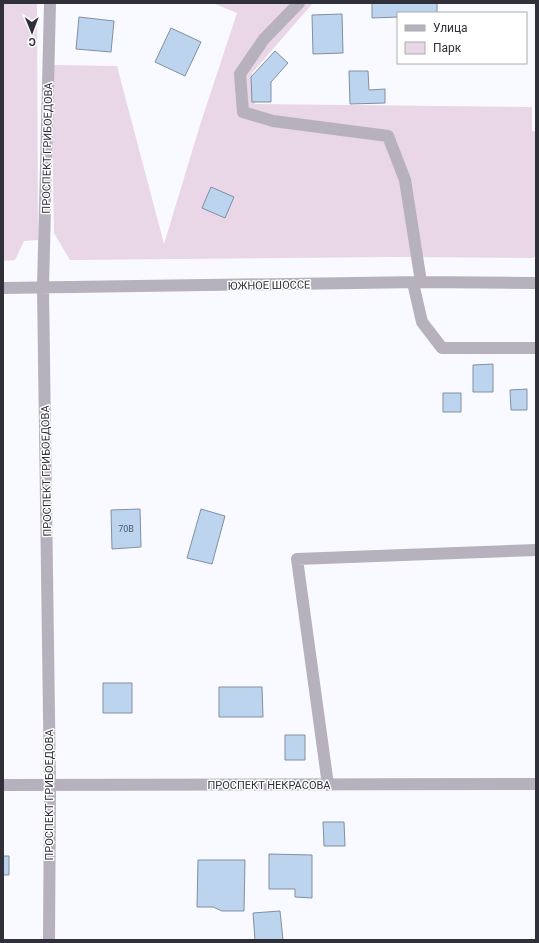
<svg xmlns="http://www.w3.org/2000/svg" width="539" height="943" font-family="Roboto,sans-serif">
<style>
.green{fill:#e9d6e6}
.building{fill:#bdd4ef;stroke:#808fa2}
.lines{fill:none;stroke-linecap:round;stroke-linejoin:round}
.minor{stroke:#b6b1bc;stroke-width:12}
.labels{text-anchor:middle;stroke-width:3;stroke-linejoin:round;paint-order:stroke}
.number-label{font-size:9px;fill:#525966}
.street-label{font-size:11px;fill:#2f3039;stroke:#fff}
</style>
<rect width="100%" height="100%" fill="#f9faff"/>
<!-- green -->
<path class="green" d="M3 3H37L38 240 24 241 15 260 3 261Z
M213 3H313L252 73 255 104 532 107V131H536V257L531 258 394 257 70 260 54 233 51 65 117 66 164 244 201 122 237 13Z"/>
<!-- building -->
<path class="building" d="M372 3H437V13H398V17L372 18Z
M342 14 343 53 313 54 312 15Z
M79 17 114 21 111 52 76 49Z
M171 28 201 42 185 76 155 62Z
M275 51 288 63 271 82V102H252L251 77Z
M349 71H368L369 90 385 89V103L350 104Z
M211 187 234 197 225 218 202 208Z
M493 364V392H473V365Z
M527 389V410H511L510 390Z
M443 393H461V412H443Z
M140 509 141 547 112 549 111 510Z
M201 509 225 516 212 564 187 558Z
M103 683H132V713H103Z
M219 687H262L263 717H219Z
M285 735H305V760H285Z
M323 822H344L345 846H324Z
M269 854 312 855V898L295 897V889H269Z
M3 856H9V875H3Z
M198 860H245L244 911H222L213 907H197Z
M280 911 283 940H255L253 913Z"/>
<g class="lines">
<!-- minor -->
<path class="minor" d="M299 3 264 39 240 74 243 112 273 121 388 136 405 180 421 282
M413 283 422 322 442 348H536
M3 288 421 282 536 283
M3 785 536 784
M328 785 297 559 536 550
M49 940 50 786 43 288 50 3"/>
</g>
<g class="labels">
<!-- number labels -->
<g class="number-label">
<text x="126" y="532">70В</text>
</g>
<!-- street labels -->
<g class="street-label">
<text transform="translate(47 148) rotate(-89)" y="4">ПРОСПЕКТ ГРИБОЕДОВА</text>
<text transform="translate(269 285) rotate(-1)" y="4">ЮЖНОЕ ШОССЕ</text>
<text transform="translate(46 471) rotate(-91)" y="4">ПРОСПЕКТ ГРИБОЕДОВА</text>
<text x="269" y="789">ПРОСПЕКТ НЕКРАСОВА</text>
<text transform="translate(49 795) rotate(-90)" y="4">ПРОСПЕКТ ГРИБОЕДОВА</text>
</g>
</g>
<!-- border -->
<rect width="539" height="943" fill="none" stroke="#2f3039" stroke-width="8"/>
<!-- legend -->
<rect x="397" y="12" width="130" height="52" fill="#ffffff" stroke="#acacb0"/>
<rect x="405" y="25" width="20" height="6" fill="#b6b1bc" stroke="#acacb0"/>
<text x="433" y="32" font-size="12" fill="#2f3039">Улица</text>
<rect x="405" y="42" width="20" height="12" fill="#e9d6e6" stroke="#acacb0"/>
<text x="433" y="52" font-size="12" fill="#2f3039">Парк</text>
<!-- north arrow -->
<g transform="translate(32 32) rotate(179)" stroke="#ffffff" stroke-width="3" paint-order="stroke">
<path d="M0-3L7 15L0 10L-7 15Z" fill="#2f3039"/>
<text y="-6" font-size="11" font-weight="bold" text-anchor="middle" fill="#2f3039">С</text>
</g>
</svg>
